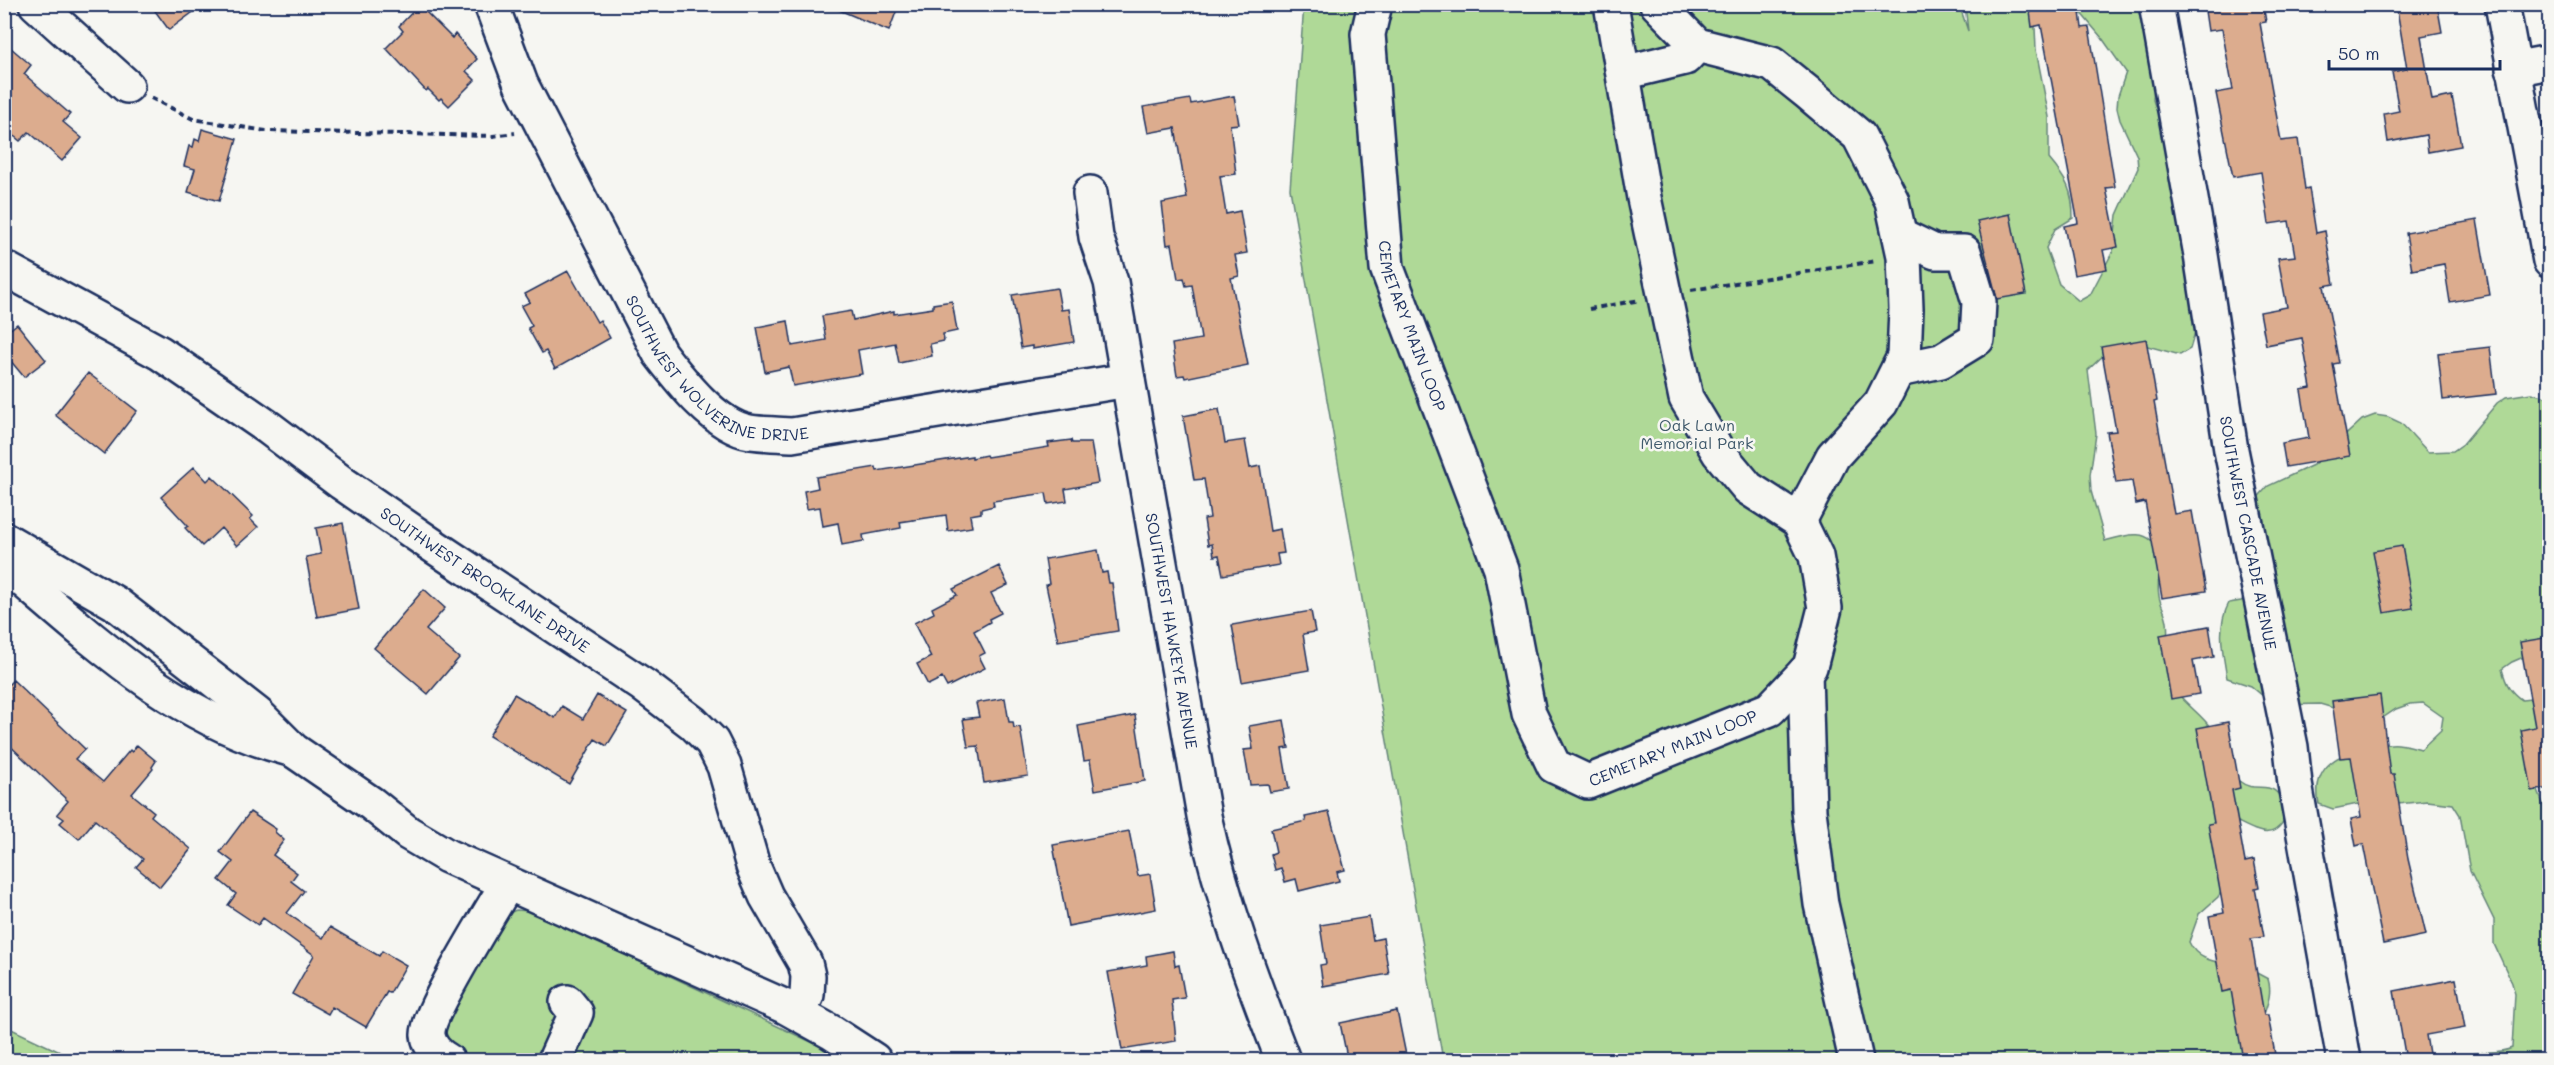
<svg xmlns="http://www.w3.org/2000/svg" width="2554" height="1065" font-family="Mali,sans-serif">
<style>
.green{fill:#afd997;stroke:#65847a;stroke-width:1.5}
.building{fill:#dcac8e;stroke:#1b2f5e;stroke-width:1.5}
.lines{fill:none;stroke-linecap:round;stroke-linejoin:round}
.minor-casing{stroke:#1b2f5e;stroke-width:38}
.path{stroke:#1b2f5e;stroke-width:4;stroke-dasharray:6 4.5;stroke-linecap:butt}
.minor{stroke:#f6f6f2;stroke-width:33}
.labels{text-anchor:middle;stroke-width:5;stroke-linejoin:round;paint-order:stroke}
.street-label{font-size:16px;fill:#1b2f5e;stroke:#f6f6f2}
.park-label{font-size:16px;fill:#405a6c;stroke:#f6f6f2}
</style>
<rect width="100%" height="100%" fill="#f6f6f2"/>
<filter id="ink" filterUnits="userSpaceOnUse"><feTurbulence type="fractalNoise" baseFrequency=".0167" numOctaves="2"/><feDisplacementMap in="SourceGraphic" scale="12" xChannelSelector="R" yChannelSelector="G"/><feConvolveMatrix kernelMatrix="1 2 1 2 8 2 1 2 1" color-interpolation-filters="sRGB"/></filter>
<g filter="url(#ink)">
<!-- green -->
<path class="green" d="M1959 4 1968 31 1965 5H2034L2036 50 2049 117V159C2066 179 2073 190 2073 218L2055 229 2046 248 2059 284 2079 301 2090 295 2113 251 2117 215 2138 168 2137 156 2120 120 2117 108 2118 96 2126 72 2102 38 2074 5H2161L2153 100 2157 112 2174 131 2198 322 2190 349 2180 355 2144 345 2107 352 2088 370 2096 434 2090 475 2091 491 2105 541C2125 535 2151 526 2159 554 2162 567 2156 582 2159 596 2160 604 2166 613 2167 622 2170 640 2162 658 2168 676 2176 699 2198 710 2211 728 2220 741 2227 771 2239 781 2259 797 2273 772 2288 812 2276 842 2260 833 2238 822L2225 886 2218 897 2199 914 2189 942C2199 964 2221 961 2242 967 2251 969 2260 975 2268 979 2276 1003 2253 1022 2262 1044 2264 1049 2268 1055 2271 1060H1443L1290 189 1304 5Z
M2531 393 2543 396 2549 400V646L2512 662 2502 669C2506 684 2510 692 2522 700L2549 697 2530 769 2547 815 2549 816V1060H2458C2473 1048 2495 1056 2512 1048L2515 994 2512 983 2494 944V920L2470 871 2460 815 2453 804 2427 801 2388 805 2358 804 2333 809 2319 804C2311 764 2341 752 2375 746 2382 745 2391 743 2398 744 2406 745 2414 747 2421 749L2441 730 2443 717 2423 703 2410 704 2396 709 2384 717 2370 719 2320 704 2282 705 2270 702 2251 686 2227 678C2223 653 2216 627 2229 603L2241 601 2251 595 2252 504 2268 486 2313 465 2362 420 2375 415 2388 417 2401 423 2428 452 2453 451 2463 444 2497 403 2506 397Z
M516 910 531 911 822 1047 844 1060H427L504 915Z
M4 1026H5L77 1060H5Z"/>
<!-- building -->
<path class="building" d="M150 4H204L169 30Z
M825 4H899L889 31Z
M2029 4H2079L2082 28 2089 27 2115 187 2106 188 2118 247 2103 250 2107 269 2074 275 2064 226 2078 223 2041 25 2032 27Z
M2204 4H2263L2266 22 2260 23 2281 141 2298 139 2305 189 2309 188 2316 233 2325 231 2334 284 2324 286 2339 363 2333 364 2350 456 2286 467 2282 443 2309 438 2301 390 2311 388 2302 338 2266 345 2260 312 2287 307 2278 258 2295 256 2289 221 2269 224 2261 172 2233 177 2216 93 2233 90 2222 29 2208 31Z
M2396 4H2437L2442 32 2421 36 2432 100 2452 96 2461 146 2428 152 2426 135 2388 142 2384 114 2399 111 2392 72 2407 69Z
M419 5 452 38 455 34 477 59 466 71 475 80 449 106 441 98 439 100 428 89 426 91 386 48 403 31 399 26Z
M4 42 31 65 24 74 70 114 63 122 82 138 62 161 29 132 20 141 4 128Z
M1234 96 1239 124 1230 125 1236 174 1220 176 1226 214 1240 211 1247 253 1235 255 1239 276 1231 278 1248 365 1185 378 1184 375 1177 376 1172 344 1201 339 1192 285 1186 286 1184 278 1178 279 1172 244 1167 245 1162 203 1187 198 1175 128 1148 133 1143 107 1190 99 1191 104Z
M202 129 237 139 219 201 188 192 195 169 184 166 189 146 193 147 195 139 199 141Z
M2010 214 2026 294 1997 299 1977 221Z
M2477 220 2490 295 2450 302 2444 264 2412 270 2406 233Z
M568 271 597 322 600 320 610 338 555 369 546 351 542 353 528 328 532 326 521 306 530 302 525 294Z
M1057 288 1061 310 1069 309 1074 342 1032 349V346L1021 348 1012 295Z
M952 301 957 331 943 334 944 341 930 344 932 356 899 363 895 343 858 350 862 374 793 386 789 367 765 372 757 327 788 321 792 346 826 340 822 316 851 311 853 320 894 311V314L933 308V304Z
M17 324 46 360 24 377 4 353V334Z
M2146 339 2157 401 2154 402 2174 514 2192 511 2206 591 2162 598 2145 502 2136 504 2132 481 2116 483 2107 432 2116 431 2101 347Z
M2490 347 2496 394 2443 400 2438 353Z
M88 373 137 411 104 454 55 415Z
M1219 409 1225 443 1245 440 1250 468 1260 466 1270 531 1280 529 1284 553 1277 554 1279 565 1223 575 1219 555 1214 556 1212 544 1208 545 1204 519 1210 518 1204 479 1194 480 1183 416Z
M1071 440 1072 443H1091L1098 483 1065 489 1067 501 1048 504 1046 493 993 501 994 506 981 509V513L970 515 972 527 948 531 946 515 900 522 901 528 863 535 864 541 842 545 838 523 823 526 820 507 807 509 804 491 818 488 816 477 876 467 877 471 972 456V458L986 455 987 457 1049 447 1048 443Z
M194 467 207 481 212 476 253 516 250 519 258 527 237 546 221 528 202 546 185 528 188 526 161 497Z
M343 523 359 609 317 617 306 557 321 554 316 528Z
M2402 546 2413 608 2384 613 2373 551Z
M1098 550 1102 573 1107 572 1109 583H1112L1118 631 1058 641 1046 585 1049 584 1045 559Z
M999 566 1008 585 991 593 1001 613 989 619 990 622 974 631 985 653 979 656 985 668 947 687 942 678 928 685 917 664 931 657 914 623 934 613 932 608 957 595 953 589Z
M424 589 445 608 426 630 459 658 428 694 374 648Z
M1311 611 1315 632 1303 634 1309 670 1242 682 1232 625Z
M2209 626 2214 657 2193 661 2199 694 2171 699 2160 635Z
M2550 637V788L2532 791 2521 730 2535 727 2520 642Z
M13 680 85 749 75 759 103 782 130 750 132 752 137 745 156 761 152 767 153 769 132 794 154 812 151 816 191 849 160 887 136 867 143 859 95 820 79 839 60 823 64 819 57 814 68 801 4 740V689Z
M514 694 555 718 562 706 583 719 597 695 627 713 607 746 595 739 569 784 489 736Z
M2380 695 2390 774H2394L2408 859 2426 935 2383 944 2363 844 2356 846 2351 819 2361 817 2351 757 2340 758 2332 701Z
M1005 698 1009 722H1013L1014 728 1020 727 1028 776 984 783 978 746 968 747 963 719 979 717 976 703Z
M1135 715 1145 781 1095 790 1090 760 1084 761 1078 726Z
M1284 720 1289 748 1282 749 1289 789 1270 792 1268 784 1250 785 1244 750 1253 749 1249 726Z
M2228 722 2240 788 2232 790 2245 862 2254 860 2259 887 2255 888 2264 937 2251 939 2264 1015H2268L2276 1060H2243L2231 990 2222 992 2209 916 2224 913 2208 824 2214 823 2197 728Z
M250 812 276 829 275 832 284 840 273 855 297 873 291 881 304 891 287 913 323 938 330 927 379 956 382 951 406 965 390 993 387 992 366 1027 332 1007 328 1014 292 994 314 955 263 918 258 925 228 905 236 894 219 880 233 862 220 852Z
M1329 812 1345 870 1337 872 1339 881 1299 891 1296 879 1285 882 1281 868 1275 870 1271 854 1276 852 1271 829 1306 821 1305 817Z
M1129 831 1138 876 1150 874 1156 909 1068 926 1053 845Z
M1369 917 1373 940 1383 938 1389 974 1323 986 1320 965 1326 964 1320 925Z
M1173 951 1175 966 1179 965 1185 998 1172 1000 1176 1041 1122 1050 1108 972 1147 965 1146 956Z
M2456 979 2465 1028 2426 1035 2430 1060H2406L2394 991Z
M1397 1011 1407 1060H1353L1352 1056 1347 1057 1340 1023Z"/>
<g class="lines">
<!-- minor casing -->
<g class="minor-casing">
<g id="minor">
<path d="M36 4 127 86"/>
<path id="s1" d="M491 4 521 84 660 354C680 380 716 427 750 432 764 434 778 434 792 435L1128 380"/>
<path id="s2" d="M1375 4 1368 34 1387 268 1501 569 1529 714 1554 766 1588 782 1770 709 1810 667 1825 608 1816 556 1799 521 1748 488 1719 453 1686 398 1644 198 1611 4"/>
<path d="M1657 4 1697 45 1772 64 1808 93 1859 136 1892 201 1904 256 1906 309 1904 357 1881 403 1833 456 1799 521"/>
<path id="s3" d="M2156 4 2201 255 2231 450 2291 747 2295 784 2344 1060"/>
<path d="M2502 4 2550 261"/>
<path d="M2513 69 2550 62"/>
<path d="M1623 73 1685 58 1697 45"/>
<path id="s4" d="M1090 193 1096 237 1111 282 1204 816C1222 900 1252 980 1283 1060"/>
<path id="s5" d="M4 268 160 353 269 428 342 483 429 543 643 685 693 723 712 742 724 766 753 866 766 896 805 963 808 976 807 995 798 1013"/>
<path d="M1898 370 1941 361 1977 339 1979 302 1964 252H1935L1900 235"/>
<path d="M4 539 115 603 257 714 293 750 372 804 408 833 447 856 786 1007 831 1032 874 1060"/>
<path d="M4 564C91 638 176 720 290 749"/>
<path d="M1805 672 1809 811 1821 904 1856 1060"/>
<path d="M447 1060C438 1055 429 1046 428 1035 426 1015 493 908 507 884"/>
<path d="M555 1060 576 1013 567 1002"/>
</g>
</g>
<!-- path -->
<path class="path" d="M151 98 193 119 266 131 493 136 515 133
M1691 290 1876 261
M1589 309 1640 300"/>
<!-- minor -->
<use href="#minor" class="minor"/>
</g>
</g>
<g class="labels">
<!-- street labels -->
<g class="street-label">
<text dy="6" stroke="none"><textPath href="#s2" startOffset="328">CEMETARY MAIN LOOP</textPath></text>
<text dy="6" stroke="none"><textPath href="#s1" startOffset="447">SOUTHWEST WOLVERINE DRIVE</textPath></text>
<text dy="6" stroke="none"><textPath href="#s3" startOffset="537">SOUTHWEST CASCADE AVENUE</textPath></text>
<text dy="6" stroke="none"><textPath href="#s5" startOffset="574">SOUTHWEST BROOKLANE DRIVE</textPath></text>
<text dy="6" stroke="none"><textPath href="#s4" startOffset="446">SOUTHWEST HAWKEYE AVENUE</textPath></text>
<text dy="6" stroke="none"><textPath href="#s2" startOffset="922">CEMETARY MAIN LOOP</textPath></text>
</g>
<!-- park labels -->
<g class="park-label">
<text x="1697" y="431">Oak Lawn<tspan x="1697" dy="18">Memorial Park</tspan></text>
</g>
</g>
<!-- margin -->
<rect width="2554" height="1065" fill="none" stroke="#f6f6f2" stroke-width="24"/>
<rect x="12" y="12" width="2530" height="1041" fill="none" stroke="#1b2f5e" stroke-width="2" filter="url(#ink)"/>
<!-- scale -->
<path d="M2329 60v9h171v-9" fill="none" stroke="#1b2f5e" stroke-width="3"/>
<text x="2338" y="60" font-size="18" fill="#1b2f5e" stroke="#f6f6f2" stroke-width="4.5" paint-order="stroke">50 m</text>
</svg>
